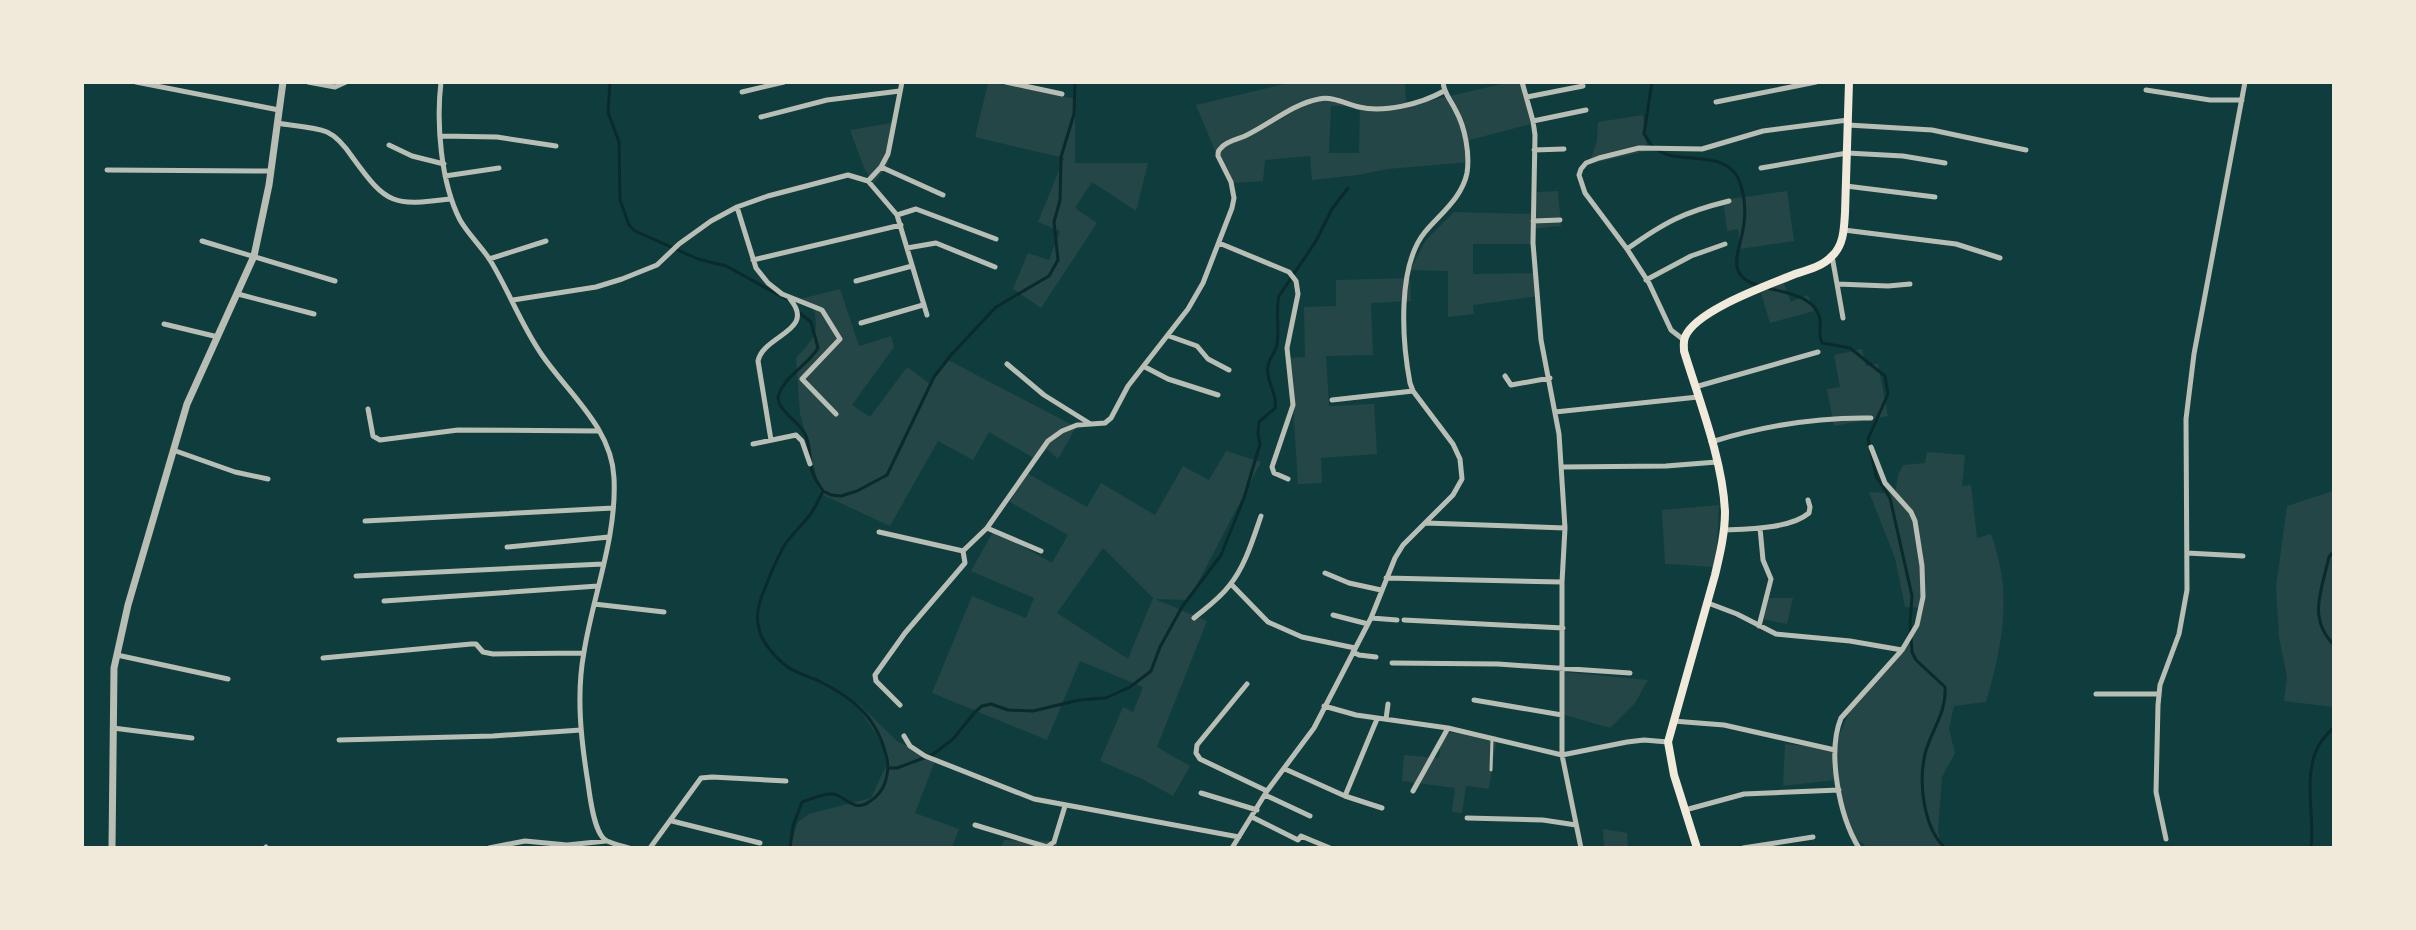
<svg xmlns="http://www.w3.org/2000/svg" width="2416" height="930" font-family="Arial,sans-serif">
<style>
.green{fill:#244646;fill-rule:evenodd}
.lines{fill:none;stroke-linecap:round;stroke-linejoin:round}
.stream{stroke:#0a2a2b;stroke-width:3}
.service{stroke:#b8beb3;stroke-width:3}
.minor{stroke:#b8beb3;stroke-width:5}
.tertiary{stroke:#b8beb3;stroke-width:7}
.secondary{stroke:#f1e9da;stroke-width:8}
</style>
<rect width="100%" height="100%" fill="#0f3d3e"/>
<!-- green -->
<path class="green" d="M988 83H1009L1075 99V163H1148L1136 211 1092 182 1075 208 1097 223 1041 308 1013 289 1028 253 1049 260 1060 231 1038 222 1064 158 975 137Z
M1289 83H1405L1406 106 1506 83H1525L1535 123 1466 141 1470 162 1388 169 1358 175 1312 180 1310 156 1265 160 1263 181 1233 183 1216 153 1196 105ZM1331 106H1360L1359 153H1329Z
M1643 115 1647 151 1589 164 1597 141 1598 122Z
M897 122 887 166 874 183 864 168 850 130Z
M1558 191 1561 226 1532 229 1534 244H1473V274L1536 273 1538 296 1473 305 1474 314 1448 317V271L1410 270 1426 240 1454 212 1530 214 1537 192Z
M1787 191 1794 241 1740 249 1738 229 1727 231 1723 200Z
M1410 278 1411 301 1371 303 1373 355 1326 356 1329 406 1374 404 1377 454 1321 458 1322 483 1298 484 1290 358 1305 357 1304 307 1336 306V280Z
M1783 281 1791 302 1808 295 1814 311 1770 323 1761 293Z
M840 289 859 346 891 336 894 347 852 405 870 417 907 367 930 384 948 360 1076 427 1058 459 1047 449 1037 460 989 432 973 460 938 441 890 526 821 494 800 414 796 358C812 340 820 335 814 310L800 299Z
M1862 349 1866 366 1878 364 1888 416 1834 426 1827 389 1840 387 1834 355Z
M1226 451 1261 462 1189 600 1155 599 1207 621 1157 747 1190 766 1173 796 1140 778 1100 761 1123 707 1133 712 1143 687 1080 661 1047 740 932 693 972 596 1026 618 1034 598 971 571 994 530 1052 563 1068 535 1010 502 1025 472 1087 507 1101 483 1155 515 1183 466 1209 480ZM1103 548 1153 598 1128 659 1057 613Z
M1927 452 1965 455 1962 486 1971 485 1977 538 1991 534C2013 595 2003 642 1986 702L1954 706 1949 729 1955 753 1942 777 1938 831 1942 847H1867L1851 835 1834 780 1783 786 1785 744 1833 749 1853 704 1867 690 1920 625V608L1905 607 1895 558 1869 492 1895 494 1898 475 1903 465 1925 463Z
M2333 491H2334L2333 707 2284 701 2287 677 2279 637 2276 587 2287 506Z
M1719 505 1716 567 1665 564 1662 510Z
M1765 598H1793L1787 624 1763 619Z
M1563 672 1648 680 1635 703 1610 728 1562 714Z
M859 704 897 741 935 761 915 813 959 829 952 847 789 848 798 822 809 814 871 798 886 766 883 745 858 707Z
M1442 732 1497 736 1489 789 1466 786 1462 813 1452 812 1455 788 1402 781 1404 755 1439 758Z
M1603 829 1627 833 1628 847H1604Z
M1004 840 1057 841V847L1001 848Z"/>
<g class="lines">
<!-- stream -->
<path class="stream" d="M610 82 608 112 619 142 620 200 629 225 635 231 698 259 726 266 790 301
M1652 82 1644 134C1647 138 1650 145 1655 148 1675 166 1723 148 1738 178 1744 190 1746 210 1744 223 1741 251 1722 275 1760 286
M1767 288C1785 292 1817 297 1820 320 1821 329 1818 334 1822 343L1850 348 1885 376 1888 394 1868 439 1876 476 1890 498 1912 596 1910 623 1912 652 1916 660 1945 687C1947 716 1928 733 1924 759 1919 786 1924 828 1945 848
M823 491 831 495 841 496 857 491 887 475 934 377 951 355 996 307 1049 276 1058 260 1054 222 1060 200 1061 157 1074 114 1075 82
M2334 551 2329 557C2322 589 2307 618 2334 645
M889 768H897L932 755 953 739 975 712 982 706 991 704 1008 710 1033 711 1079 700 1106 698 1130 687 1151 671 1160 647 1182 607 1221 555 1244 498 1260 444 1258 434 1259 422 1275 408C1278 393 1265 381 1268 366 1269 358 1276 352 1277 344 1280 328 1275 311 1279 296L1316 241 1332 209 1348 188
M790 848 793 826 802 802C811 799 823 793 833 794 845 795 853 813 869 802 884 793 890 776 887 759 878 718 854 698 817 680 807 676 793 672 785 665 772 654 760 641 758 624 756 611 760 600 765 588 771 573 777 557 786 543 793 533 802 525 810 515 815 508 819 499 823 491 819 485 814 478 812 471 809 459 811 445 805 434 799 421 773 408 779 394 786 375 808 365 818 348L811 322 797 311
M2311 848C2315 816 2303 779 2317 749 2320 741 2328 733 2334 727"/>
<!-- service -->
<path class="service" d="M1491 770 1492 739"/>
<!-- minor -->
<path class="minor" d="M136 82 279 110
M308 82 335 87 346 82
M441 82C436 124 441 183 460 220 468 234 481 246 490 260 509 291 521 325 542 355 568 393 612 428 614 478 617 537 593 595 584 652 576 695 581 740 588 783 590 797 594 835 607 841 614 844 622 846 629 848
M1006 82 1062 94
M1522 82 1533 121 1535 135 1533 243 1541 340 1559 434 1565 528 1562 582V755L1581 848
M2146 90 2210 100H2242
M742 92 784 82
M1527 97 1583 86
M1716 102 1816 82
M761 117 827 100 900 91
M1533 121 1586 110
M277 123C292 126 312 126 327 132 338 137 347 149 353 158 387 205 393 206 450 199
M1848 125 1932 130 2026 150
M441 136 497 137 556 146
M389 145 412 156 444 164
M1534 150 1564 149
M881 167 943 195
M1761 168 1847 153 1903 156 1945 163
M107 170 271 171
M445 176 499 168
M868 181 881 167 888 154 902 82
M1846 186 1935 197
M737 207 756 268 768 283 782 294 822 310 840 339 802 379 836 414
M897 215 916 209 996 239
M1533 221 1560 220
M1844 230 1956 244 2000 258
M202 241 335 281
M1219 243 1289 272 1296 281 1298 294 1287 348 1293 405 1272 467 1274 473 1288 479
M907 248 936 243 995 267
M1627 249C1665 222 1684 212 1729 201
M1832 256 1837 284 1888 286 1910 284
M489 259 546 241
M753 260 901 225
M1646 280 1691 256 1725 244
M856 281 912 266
M1837 284 1843 318
M238 294 314 314
M513 300 596 287 622 279 657 265 679 244 711 221 737 207 768 196 848 175 868 181 897 215 927 315
M861 323 923 305
M164 324 218 337
M1169 336 1197 346 1208 359 1229 370
M1684 340 1671 330 1649 283 1627 249 1585 193 1579 175 1581 169 1586 163 1599 158 1639 148 1702 149 1763 131 1848 120
M1007 364 1044 395 1089 423
M1145 367 1168 379 1218 395
M1505 376 1511 385 1550 378
M1695 387 1818 352
M1332 400 1413 391
M368 409 373 436 380 440 458 430 598 431
M1555 412 1698 397
M771 440 758 361C763 335 817 331 790 299
M1711 442C1763 426 1816 417 1871 418
M753 444 796 435 802 441 810 464
M173 450 235 472 268 479
M1562 467 1666 466 1717 462
M365 521 613 508
M1426 523 1565 528
M987 528 1041 551
M1723 530C1747 529 1790 529 1809 513L1810 507 1808 500
M879 532 963 551 987 528 1048 441 1062 431 1077 425 1105 423 1111 418 1128 386 1188 309 1203 283 1232 208 1234 198 1231 182 1218 156C1218 152 1218 151 1221 148 1226 141 1238 139 1245 136 1269 125 1292 104 1319 99 1333 96 1346 104 1359 107 1384 113 1421 104 1444 91
M507 547 609 537
M2187 553 2243 556
M1325 573 1349 583 1381 590
M356 576 603 564
M1386 578 1562 582
M1231 584 1268 622 1302 637 1355 648
M384 601 598 586
M1708 603 1737 614 1776 634 1850 641 1902 650
M594 604 664 612
M1333 615 1368 624
M1194 618C1206 608 1219 599 1229 586 1245 567 1253 539 1261 516
M1371 618 1397 620
M1404 620 1563 628
M1759 626 1771 579 1763 560 1760 528
M1353 652 1359 655 1376 657
M117 655 228 679
M323 658 471 644H476L483 652 493 654 583 653
M1392 663 1498 664 1630 673
M1247 684 1197 745 1196 753 1200 759 1267 791
M2096 694H2158
M1474 700 1562 715
M900 705 876 681 875 675 905 633 965 563 963 551
M1324 706 1356 715 1448 728 1562 755 1627 742 1644 740 1668 742
M1386 719 1388 704
M1673 721 1724 725 1835 750
M113 728 192 738
M904 736 910 746 925 756 1034 799 1239 837
M339 740 493 736 581 730
M1285 769 1345 796 1382 808
M1413 791 1448 728
M1201 793 1257 810
M1265 795 1310 816
M1345 796 1377 719
M1685 810 1744 794 1839 790
M1252 817 1298 840 1301 836 1330 848
M1467 818 1543 820 1576 825
M672 821 760 843
M975 825 1047 847 1054 842 1065 806
M2166 839 2156 792 2158 705 2160 685 2179 634 2187 590 2186 419 2194 354 2245 82
M265 848 266 847
M489 848 525 841 567 845 606 841
M650 848 701 778 712 777 786 781
M1232 848 1267 791 1314 728 1371 618 1395 558 1403 545 1453 495 1462 479 1460 459 1453 444 1413 391 1410 383C1402 341 1397 266 1425 232 1440 214 1462 198 1467 173 1470 154 1465 127 1456 111 1451 100 1444 94 1443 82
M1743 848 1813 837
M1859 848C1839 816 1827 752 1841 718L1902 650 1917 625 1923 597 1922 566 1915 521 1911 512 1885 483 1871 447"/>
<!-- tertiary -->
<path class="tertiary" d="M112 848 114 668 128 605 187 404 254 256 269 185 283 82"/>
<!-- secondary -->
<path class="secondary" d="M1697 848 1674 775 1668 742 1715 575C1720 554 1725 533 1725 512 1723 461 1699 400 1684 351 1684 346 1683 342 1685 337 1696 310 1769 285 1795 274 1808 270 1823 266 1832 256 1844 245 1844 228 1845 213L1849 82"/>
</g>
<!-- border -->
<rect width="2416" height="930" fill="none" stroke="#f1e9da" stroke-width="168"/>
</svg>
